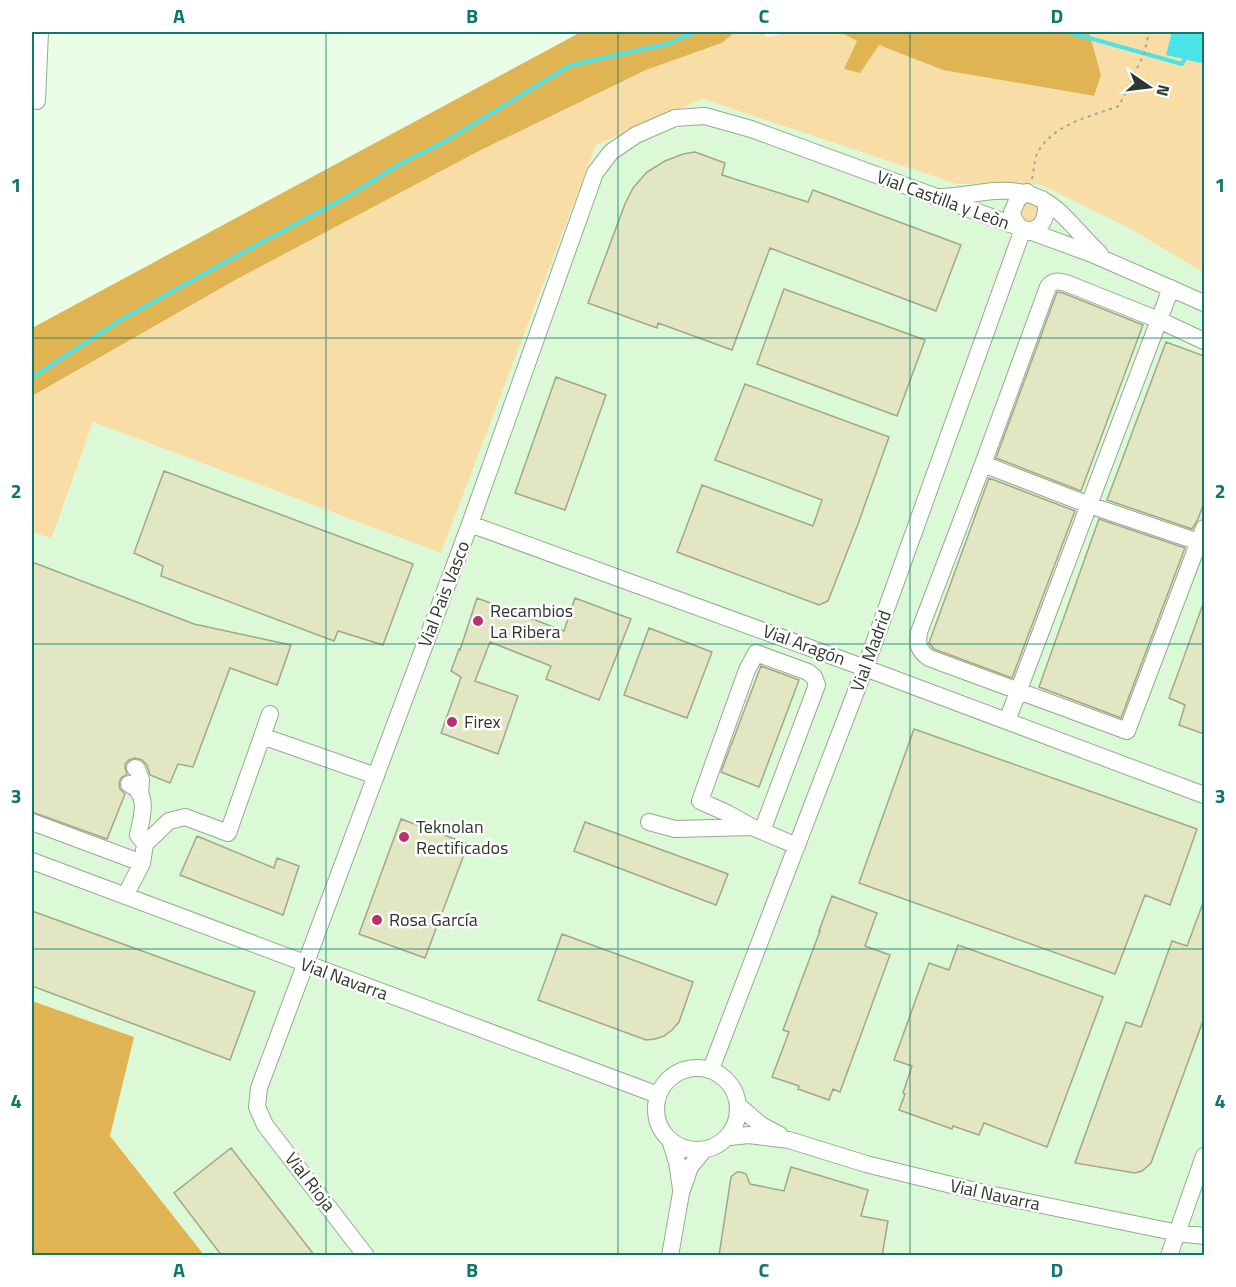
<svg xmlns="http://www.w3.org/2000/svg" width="1236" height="1287" font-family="'Titillium Web',sans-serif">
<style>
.built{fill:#dbf9d6}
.green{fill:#f8dda7}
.forest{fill:#e0b353}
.water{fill:#4be3e7}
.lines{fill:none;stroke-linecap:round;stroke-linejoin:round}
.stream{stroke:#4be3e7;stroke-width:4}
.building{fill:#e2e6c3;stroke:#a3a786;stroke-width:1.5}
.minor-casing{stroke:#95ab91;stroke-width:18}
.path{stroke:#9cab99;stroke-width:2;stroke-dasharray:3 4.5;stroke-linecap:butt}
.minor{stroke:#fff;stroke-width:16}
.grid{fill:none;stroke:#0f766e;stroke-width:1.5;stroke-opacity:0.55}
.poi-dot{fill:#b9306c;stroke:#fff;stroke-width:2}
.labels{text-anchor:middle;stroke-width:5;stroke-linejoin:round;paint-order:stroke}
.street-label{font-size:18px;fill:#2e372c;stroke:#fff}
.poi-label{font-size:18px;fill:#2e372c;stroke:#fff;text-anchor:start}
.neatline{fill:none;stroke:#0f766e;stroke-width:2}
.grid-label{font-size:20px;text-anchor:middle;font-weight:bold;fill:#0f766e}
</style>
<rect width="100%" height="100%" fill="#eafee7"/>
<!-- built -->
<path class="built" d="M703 99 956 184H1039L1129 228 1204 273V1255H204L110 1136 134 1037 32 1001V532L53 538 93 422 441 553 596 145Z"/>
<!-- green -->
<path class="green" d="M735 32H765V37L794 32H840L857 41 879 45 943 70 1093 96 1101 75 1089 32H1172L1166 55 1200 63 1204 61V273L1129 228 1039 184H956L703 99 596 145 441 553 93 422 52 538 32 532V396L237 279 481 150 646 70 722 43Z
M1023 201 1034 204 1038 210 1037 218 1028 225 1015 209Z"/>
<!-- forest -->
<path class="forest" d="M581 32H735L722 43 646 70 481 150 237 279 32 396V328Z
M840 32H1089L1101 75 1094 96 943 70 879 45 860 73 844 69 857 41Z
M32 1001 134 1037 110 1136 204 1255H32Z"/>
<!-- water -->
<path class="water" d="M1172 32H1204V61L1200 63 1166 55Z"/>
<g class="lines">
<!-- stream -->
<path class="stream" d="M1068 32 1182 64 1186 56
M32 380 33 377 119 321 229 260 350 195 398 165 444 142 571 65 667 44 695 32"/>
</g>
<!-- building -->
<path class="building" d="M695 152 725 163 722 175 808 202 813 190 961 245 936 311 770 248 732 350 658 323 657 328 588 303 625 204 633 188 647 172 665 161 683 154Z
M784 289 925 340 897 416 757 364Z
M1057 292 1063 293 1143 325 1081 491 996 458Z
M1166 342 1204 356V503L1198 519 1192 529 1107 500Z
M556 377 606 395 565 510 515 493Z
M745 384 889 437 858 524 828 601 819 605 677 552 702 485 813 526 822 500 715 460Z
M164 471 413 564 383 645 338 631 334 641 161 576 163 566 134 553Z
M989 478 1075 511 1012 678 934 649 929 643Z
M1099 519 1185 548 1121 718 1039 687Z
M32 562 194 624 291 645 277 685 230 668 193 767 178 764 170 783 150 775 147 765 142 760 135 758 129 760 125 764V768L127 774 121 778 119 783 120 789 125 794 107 839 32 812Z
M477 598 564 631 575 598 631 619 599 700 546 679 551 666 490 642 475 681 518 696 498 754 441 733 461 677 451 671 459 649 460 650Z
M1203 604 1204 605V734L1179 725 1185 705 1169 698Z
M649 628 712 652 687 718 624 695Z
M761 666 799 680 759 787 721 772Z
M914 729 1197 829 1170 905 1145 895 1115 974 859 883Z
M401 819 468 844 425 958 359 934Z
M585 822 728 874 716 905 574 851Z
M197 836 274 868 277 858 299 866 283 915 180 875Z
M832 896 877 913 865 946 890 955 840 1092 833 1089 829 1100 798 1089 799 1086 772 1077 789 1032 783 1030 820 931H819Z
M1203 903 1204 1018 1151 1163 1142 1171 1135 1173 1075 1163 1126 1022 1141 1027 1172 941 1187 946Z
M32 911 255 992 230 1060 32 986Z
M562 934 693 982 679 1022 672 1030 664 1036 655 1039 646 1040 538 1000Z
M958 945 1103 997 1047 1147 984 1123 979 1135 953 1126 952 1129 899 1110 905 1094 903 1093 912 1066 894 1060 929 963 949 970Z
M231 1148 315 1256H222L174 1193Z
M791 1167 868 1190 861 1216 888 1221 882 1256H719L731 1177 737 1172H741L746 1174 750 1184 784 1191Z"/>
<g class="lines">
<!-- minor casing -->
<g class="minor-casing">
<path id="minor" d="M37 101 40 32
M940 197C958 197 977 192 996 191 1052 188 1064 220 1100 254
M1028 231C1042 228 1046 220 1046 206L1042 199
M1171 288 1159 320 1066 283C1058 281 1053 280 1048 287L983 464 1089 505 1199 542
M983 464 919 632C917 645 918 650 929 658L1127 731 1204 528
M470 524 865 668 1204 795
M1007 721 1159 320 1204 341
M262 736 376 776
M135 768 137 769 141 780 140 794
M129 784C150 794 142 816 138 835L145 844
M32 822 142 863
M649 822 675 829 752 827 797 846
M752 827 727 813 700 801 747 670 756 653 808 672 814 677 817 685 762 831
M32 861 658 1095
M125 896 142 863 145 844 169 821 185 817 228 833 270 714
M656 1109a41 41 0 1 1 82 0a41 41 0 1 1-82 0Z
M711 1069 865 668 1023 229C1016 225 1013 219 1012 212L1018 199 1027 192
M739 1106 761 1125 780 1135
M730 1137 749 1135 789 1140 866 1164 984 1193 1178 1233 1204 1236
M670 1140 677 1162 681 1189
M366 1256 265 1125 257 1107 259 1088 470 524 595 173 611 152 636 135 675 118 705 116 751 129 1092 254 1204 303
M670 1256 681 1193 690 1167 704 1150
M1169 1256 1204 1156"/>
</g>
<!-- path -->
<path class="path" d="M1032 179C1034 171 1034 159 1038 152 1053 124 1092 116 1119 106L1144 54 1149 32"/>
<!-- minor -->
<use href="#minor" class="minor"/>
</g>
<!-- grid -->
<path class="grid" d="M326 32V1256M618 32V1256M910 32V1256M32 338H1204M32 644H1204M32 949H1204"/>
<!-- markers -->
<g class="poi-dot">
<circle cx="478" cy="621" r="6"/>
<circle cx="452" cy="722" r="6"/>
<circle cx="404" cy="837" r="6"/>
<circle cx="377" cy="920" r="6"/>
</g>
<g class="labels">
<!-- street labels -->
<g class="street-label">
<text transform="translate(943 200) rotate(20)" y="6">Vial Castilla y Leòn</text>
<text transform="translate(444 594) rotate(-69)" y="6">Vial Pais Vasco</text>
<text transform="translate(804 645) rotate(20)" y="6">Vial Aragón</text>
<text transform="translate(871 651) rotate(-70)" y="6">Vial Madrid</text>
<text transform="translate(344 979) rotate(20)" y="6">Vial Navarra</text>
<text transform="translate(310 1182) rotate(52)" y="6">Vial Rioja</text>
<text transform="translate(995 1195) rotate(12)" y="6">Vial Navarra</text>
</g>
<!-- poi labels -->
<g class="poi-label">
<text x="490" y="617">Recambios<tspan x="490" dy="21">La Ribera</tspan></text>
<text x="464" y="728">Firex</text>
<text x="416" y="833">Teknolan<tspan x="416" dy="21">Rectificados</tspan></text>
<text x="389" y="926">Rosa García</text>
</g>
</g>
<!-- border -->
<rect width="1236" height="1287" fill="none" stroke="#ffffff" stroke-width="66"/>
<!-- north arrow -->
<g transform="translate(1149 87) rotate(104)" stroke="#ffffff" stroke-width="4.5" paint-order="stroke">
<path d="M0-4.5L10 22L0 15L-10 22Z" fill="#2e372c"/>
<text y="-9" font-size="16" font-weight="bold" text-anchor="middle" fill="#2e372c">N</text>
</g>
<rect x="33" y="33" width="1170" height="1221" class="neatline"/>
<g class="grid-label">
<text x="179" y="23">A</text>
<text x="472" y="23">B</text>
<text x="764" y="23">C</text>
<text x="1057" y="23">D</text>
<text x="16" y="192">1</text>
<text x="1220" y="192">1</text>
<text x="16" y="498">2</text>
<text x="1220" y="498">2</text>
<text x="16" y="803">3</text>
<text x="1220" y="803">3</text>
<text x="16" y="1108">4</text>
<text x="1220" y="1108">4</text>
<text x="179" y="1277">A</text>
<text x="472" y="1277">B</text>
<text x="764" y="1277">C</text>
<text x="1057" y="1277">D</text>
</g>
</svg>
